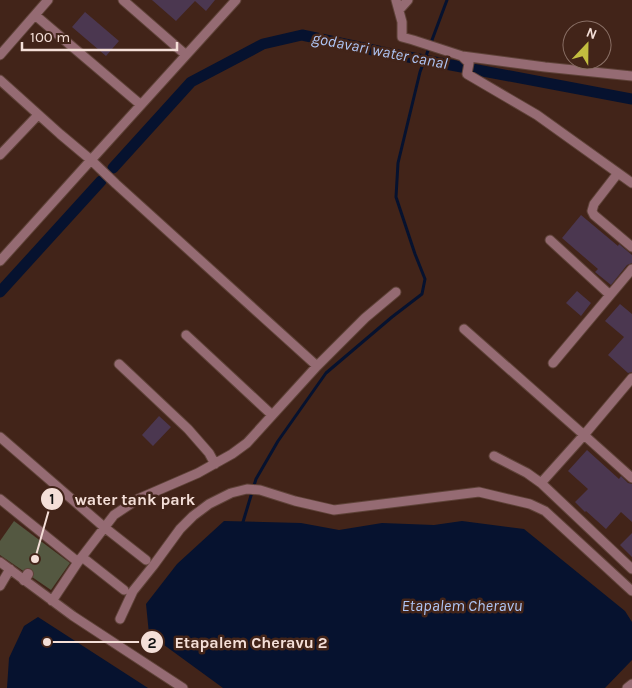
<svg xmlns="http://www.w3.org/2000/svg" width="632" height="688" font-family="Karla,sans-serif">
<style>
.green{fill:#545841}
.water{fill:#06122f}
.lines{fill:none;stroke-linecap:round;stroke-linejoin:round}
.stream{stroke:#06122f;stroke-width:3}
.canal{stroke:#06122f;stroke-width:11}
.building{fill:#4b3750}
.minor-casing{stroke:#5e4238;stroke-width:11}
.tertiary-casing{stroke:#5e4238;stroke-width:12}
.minor{stroke:#956b73;stroke-width:9}
.tertiary{stroke:#956b73;stroke-width:10}
.labels{text-anchor:middle;stroke-width:5;stroke-linejoin:round;paint-order:stroke}
.water-label{font-size:16px;font-style:italic;fill:#afc6f6;stroke:#422419}
.leader{fill:none;stroke:#f4dfd8;stroke-width:2}
.callout-dot{fill:#f4dfd8;stroke:#422419;stroke-width:2}
.mark-label{font-size:15px;text-anchor:middle;font-weight:bold;fill:#111}
.callout-label{font-size:16px;text-anchor:middle;font-weight:bold;fill:#f4dfd8;stroke:#422419;stroke-width:5;stroke-linejoin:round;paint-order:stroke}
</style>
<rect width="100%" height="100%" fill="#422419"/>
<!-- green -->
<path class="green" d="M14 521 70 563 51 590 0 555V541Z"/>
<!-- water -->
<path class="water" d="M224 521 301 523 339 530 382 523 434 525 462 521 524 529 625 611 632 622V660L605 688H223L149 634 146 604 177 564Z
M38 617 148 688H7L9 658 24 626Z"/>
<g class="lines">
<!-- stream -->
<path class="stream" d="M243 522 256 479 278 441 326 373 392 317 422 294 425 279 415 254 396 197 398 163 420 72 447 0"/>
<!-- canal -->
<path class="canal" d="M113 168 191 82 263 44 302 35 387 53 632 99
M0 292 101 181"/>
</g>
<!-- building -->
<path class="building" d="M152 0H215L206 11 195 1 176 21Z
M85 12 119 41 106 56 72 27Z
M581 215 618 246 619 244 632 255V263L627 265 611 285 595 272 598 269 562 238Z
M577 291 591 303 581 316 566 303Z
M620 304 632 314V372L628 373 608 355 624 337 605 321Z
M159 416 171 427 153 446 142 435Z
M587 450 619 479 621 476 628 483 632 484V522L621 512 606 529 586 511 585 512 575 502 588 489 568 471Z
M632 533V557L620 545Z"/>
<g class="lines">
<!-- minor casing -->
<g class="minor-casing">
<path id="minor" d="M123 0 186 55
M396 0 402 22V37L413 40 462 56 469 63 467 74 537 115 632 183
M399 10 408 0
M35 15 141 105
M0 55 48 0
M462 56 545 67 632 76
M0 80 60 134 91 160 236 0
M0 155 38 115
M618 173 594 204 592 211 594 215 632 247
M550 240 610 295
M0 261 91 160 116 184 317 366
M464 329 584 435 541 483 632 569
M186 335 272 415
M553 363 632 269
M119 364 188 429 209 453 215 464
M632 378 584 435 632 478
M0 437 104 527 146 560
M494 456 527 473 541 483
M0 499 78 562
M82 557 124 590
M0 562 73 616 183 688
M0 586 10 569
M52 601 78 562 114 515 138 499 198 473 232 454 247 443 317 366 365 318 396 292
M120 619 133 591 153 566 180 529 193 516 209 504 231 493 247 489 260 490 295 501 334 510 479 492 530 504 545 511 632 591
M627 688 632 684"/>
</g>
<!-- tertiary casing -->
<g class="tertiary-casing">
<path id="tertiary" d="M24 580 28 574"/>
</g>
<!-- minor -->
<use href="#minor" class="minor"/>
<!-- tertiary -->
<use href="#tertiary" class="tertiary"/>
</g>
<g class="labels">
<!-- water labels -->
<g class="water-label">
<text transform="translate(380 50) rotate(11)" y="6">godavari water canal</text>
<text x="462" y="611">Etapalem Cheravu</text>
</g>
</g>
<!-- callouts -->
<path class="leader" d="M35 559L52 499M47 642L152 642"/>
<g class="callout-dot">
<circle cx="35" cy="559" r="5"/>
<circle cx="47" cy="642" r="5"/>
<circle cx="52" cy="499" r="12"/>
<circle cx="152" cy="642" r="12"/>
</g>
<g class="mark-label">
<text x="52" y="504">1</text>
<text x="152" y="648">2</text>
</g>
<g class="callout-label">
<text x="135" y="505">water tank park</text>
<text x="251" y="648">Etapalem Cheravu 2</text>
</g>
<!-- north arrow -->
<g transform="translate(587 45) rotate(22)"><circle r="24" fill="#422419" stroke="#896f65"/>
<path d="M0-4L9 19L0 12L-9 19Z" fill="#c2bd3f"/>
<text y="-8" font-size="14" font-weight="bold" text-anchor="middle" fill="#f4dfd8">N</text>
</g>
<!-- scale -->
<path d="M22 42v8h155v-8" fill="none" stroke="#f4dfd8" stroke-width="2.5"/>
<text x="30" y="42" font-size="15" fill="#f4dfd8" stroke="#422419" stroke-width="4" paint-order="stroke">100 m</text>
</svg>
